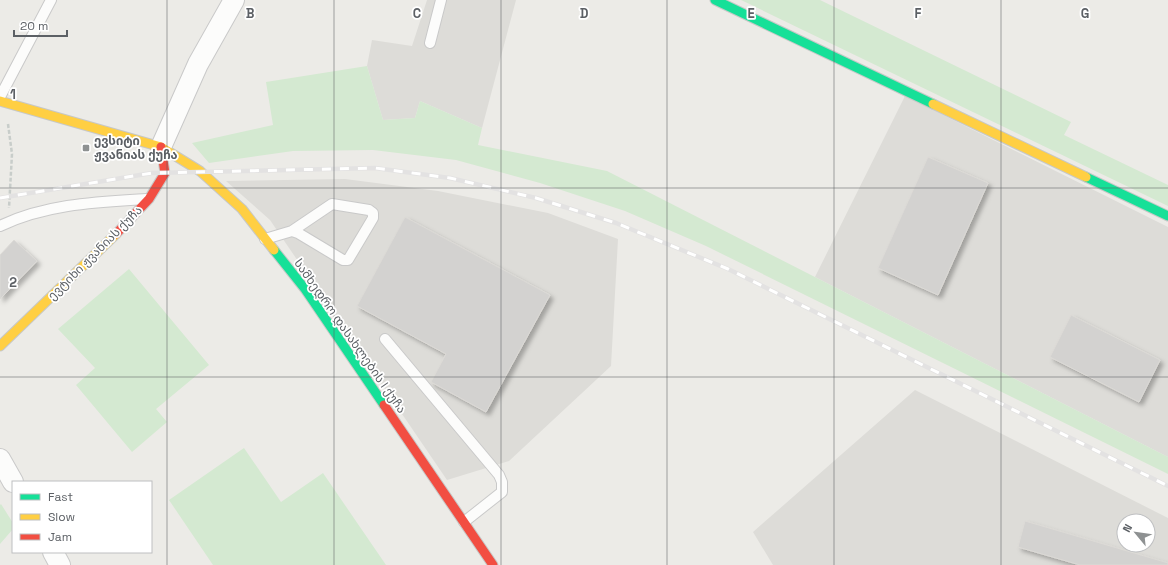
<svg xmlns="http://www.w3.org/2000/svg" width="1168" height="565" font-family="'Space Grotesk','Noto Sans Georgian',sans-serif">
<style>
.industrial{fill:#dddcd8;fill-rule:evenodd}
.green{fill:#d4e9d1}
.building{fill:#d3d2d0;stroke:#dcdad6;filter:url(#shadow)}
.lines{fill:none;stroke-linecap:round;stroke-linejoin:round}
.lane-casing{stroke:#c9c9c9;stroke-width:12}
.street-casing{stroke:#c9c9c9;stroke-width:22}
.fast-casing{stroke:#c7c8c7;stroke-width:11}
.slow-casing{stroke:#c7c8c7;stroke-width:11}
.jam-casing{stroke:#c7c8c7;stroke-width:11}
.path{stroke:#c8cdca;stroke-width:2.5;stroke-dasharray:4 2;stroke-linecap:butt}
.lane{stroke:#fcfcfb;stroke-width:10}
.street{stroke:#fcfcfb;stroke-width:20}
.fast{stroke:#16e098;stroke-width:9}
.slow{stroke:#ffcf43;stroke-width:9}
.jam{stroke:#f24e42;stroke-width:9}
.rail-casing{stroke:#e3e2e2;stroke-width:4.5}
.rail{stroke:#fff;stroke-width:3;stroke-dasharray:9;stroke-linecap:butt}
.grid{fill:none;stroke:#5c6065;stroke-width:1;stroke-opacity:0.55}
.poi-dot{fill:#8e9192;stroke:#fff;stroke-width:1.5}
.labels{text-anchor:middle;stroke-width:3.5;stroke-linejoin:round;paint-order:stroke}
.poi-label{font-size:12px;font-weight:bold;fill:#5c6065;stroke:#fff;text-anchor:start}
.street-label{font-size:12px;fill:#5c6065;stroke:#fff}
.grid-label{font-size:13px;text-anchor:middle;font-weight:bold;fill:#5c6065;stroke:#fff;stroke-width:3.5;stroke-linejoin:round;paint-order:stroke}
</style>
<defs>
<filter id="shadow"><feDropShadow dx="3.5" dy="3.5" stdDeviation="2" flood-color="#0004"/></filter>
</defs>
<rect width="100%" height="100%" fill="#ecebe7"/>
<!-- industrial -->
<path class="industrial" d="M427 0H516L482 128 420 101 415 118 383 120 367 66 372 40 412 46Z
M905 96 1168 227V457L815 277Z
M345 179 438 191 548 213 618 239 611 366 509 461 447 480 270 220 226 181Z
M915 390 1168 518V565H773L753 532ZM1124 521H1148V545H1124Z"/>
<!-- green -->
<path class="green" d="M741 0H820L1071 122 1064 135 1168 185V206Z
M367 66 383 120 415 118 420 101 482 128 478 145 607 171 1168 457V474L706 246 625 211 540 183 456 160 373 150 293 151 209 163 192 143 273 125 266 82Z
M129 269 209 365 156 409 167 422 132 452 76 385 95 368 58 329Z
M244 448 281 502 323 473 386 565H213L169 500Z
M1 504 13 523V529L0 544V505Z"/>
<!-- building -->
<path class="building" d="M928 157 988 183 938 295 878 268Z
M405 217 550 295 486 412 431 382 446 354 357 306Z
M14 240 37 261 0 299V255Z
M1071 315 1160 360 1139 402 1050 357Z
M1025 521 1168 563V565H1080L1018 547Z"/>
<g class="lines">
<!-- lane casing -->
<g class="lane-casing">
<path id="lane" d="M430 43 441 0
M0 97 51 0
M0 226C45 204 97 202 146 199
M265 239 292 231 298 233 343 260H348L373 218V213L369 210 332 204 292 231
M385 339 499 475 502 482V492L464 522"/>
</g>
<!-- street casing -->
<g class="street-casing">
<path id="street" d="M161 147 198 64 234 0
M0 459 13 482
M53 552 60 565"/>
</g>
<!-- fast casing -->
<g class="fast-casing">
<path id="fast" d="M715 0 933 104
M1086 177 1168 216
M274 250 305 289 384 405"/>
</g>
<!-- slow casing -->
<g class="slow-casing">
<path id="slow" d="M0 101 161 147 200 171 242 209 274 250
M933 104 1086 177
M0 346 116 234"/>
</g>
<!-- jam casing -->
<g class="jam-casing">
<path id="jam" d="M116 234 149 199 165 173 161 147
M384 405 493 565"/>
</g>
<!-- path -->
<path class="path" d="M8 124 12 154 9 208"/>
<!-- lane -->
<use href="#lane" class="lane"/>
<!-- street -->
<use href="#street" class="street"/>
<!-- fast -->
<use href="#fast" class="fast"/>
<!-- slow -->
<use href="#slow" class="slow"/>
<!-- jam -->
<use href="#jam" class="jam"/>
<!-- rail casing -->
<g class="rail-casing">
<path id="rail" d="M0 198 152 173 375 168 450 178 536 198 616 223 728 269 1168 486"/>
</g>
<!-- rail -->
<use href="#rail" class="rail"/>
</g>
<!-- grid -->
<path class="grid" d="M167 0V565M334 0V565M501 0V565M667 0V565M834 0V565M1001 0V565M0 188H1168M0 377H1168"/>
<!-- markers -->
<rect class="poi-dot" x="82" y="144" width="8" height="8" rx="2"/>
<g class="labels">
<!-- poi labels -->
<g class="poi-label">
<text x="94" y="145">ევსიტი<tspan x="94" dy="14">ჟვანიას ქუჩა</tspan></text>
</g>
<!-- street labels -->
<g class="street-label">
<text transform="translate(95 253) rotate(-45)" y="4">ევტიხი ჟვანიას ქუჩა</text>
<text transform="translate(350 336) rotate(55)" y="4">სამხედრო დასახლების I ქუჩა</text>
</g>
</g>
<g class="grid-label">
<text x="250" y="18">B</text>
<text x="417" y="18">C</text>
<text x="584" y="18">D</text>
<text x="751" y="18">E</text>
<text x="918" y="18">F</text>
<text x="1085" y="18">G</text>
<text x="13" y="99">1</text>
<text x="13" y="287">2</text>
</g>
<!-- legend -->
<rect x="12" y="481" width="140" height="72" fill="#ffffff" stroke="#bebfc1"/>
<rect x="20" y="494" width="20" height="6" fill="#16e098" stroke="#bebfc1"/>
<text x="48" y="501" font-size="12" fill="#5c6065">Fast</text>
<rect x="20" y="514" width="20" height="6" fill="#ffcf43" stroke="#bebfc1"/>
<text x="48" y="521" font-size="12" fill="#5c6065">Slow</text>
<rect x="20" y="534" width="20" height="6" fill="#f24e42" stroke="#bebfc1"/>
<text x="48" y="541" font-size="12" fill="#5c6065">Jam</text>
<!-- north arrow -->
<g transform="translate(1136 533) rotate(299)"><circle r="19" fill="#ffffff" stroke="#bebfc1"/>
<path d="M0-3L7 15L0 10L-7 15Z" fill="#8e9192"/>
<text y="-6" font-size="11" font-weight="bold" text-anchor="middle" fill="#5c6065">N</text>
</g>
<!-- scale -->
<path d="M14 30v6h53v-6" fill="none" stroke="#5c6065" stroke-width="2"/>
<text x="20" y="30" font-size="12" fill="#5c6065" stroke="#ffffff" stroke-width="3" paint-order="stroke">20 m</text>
</svg>
